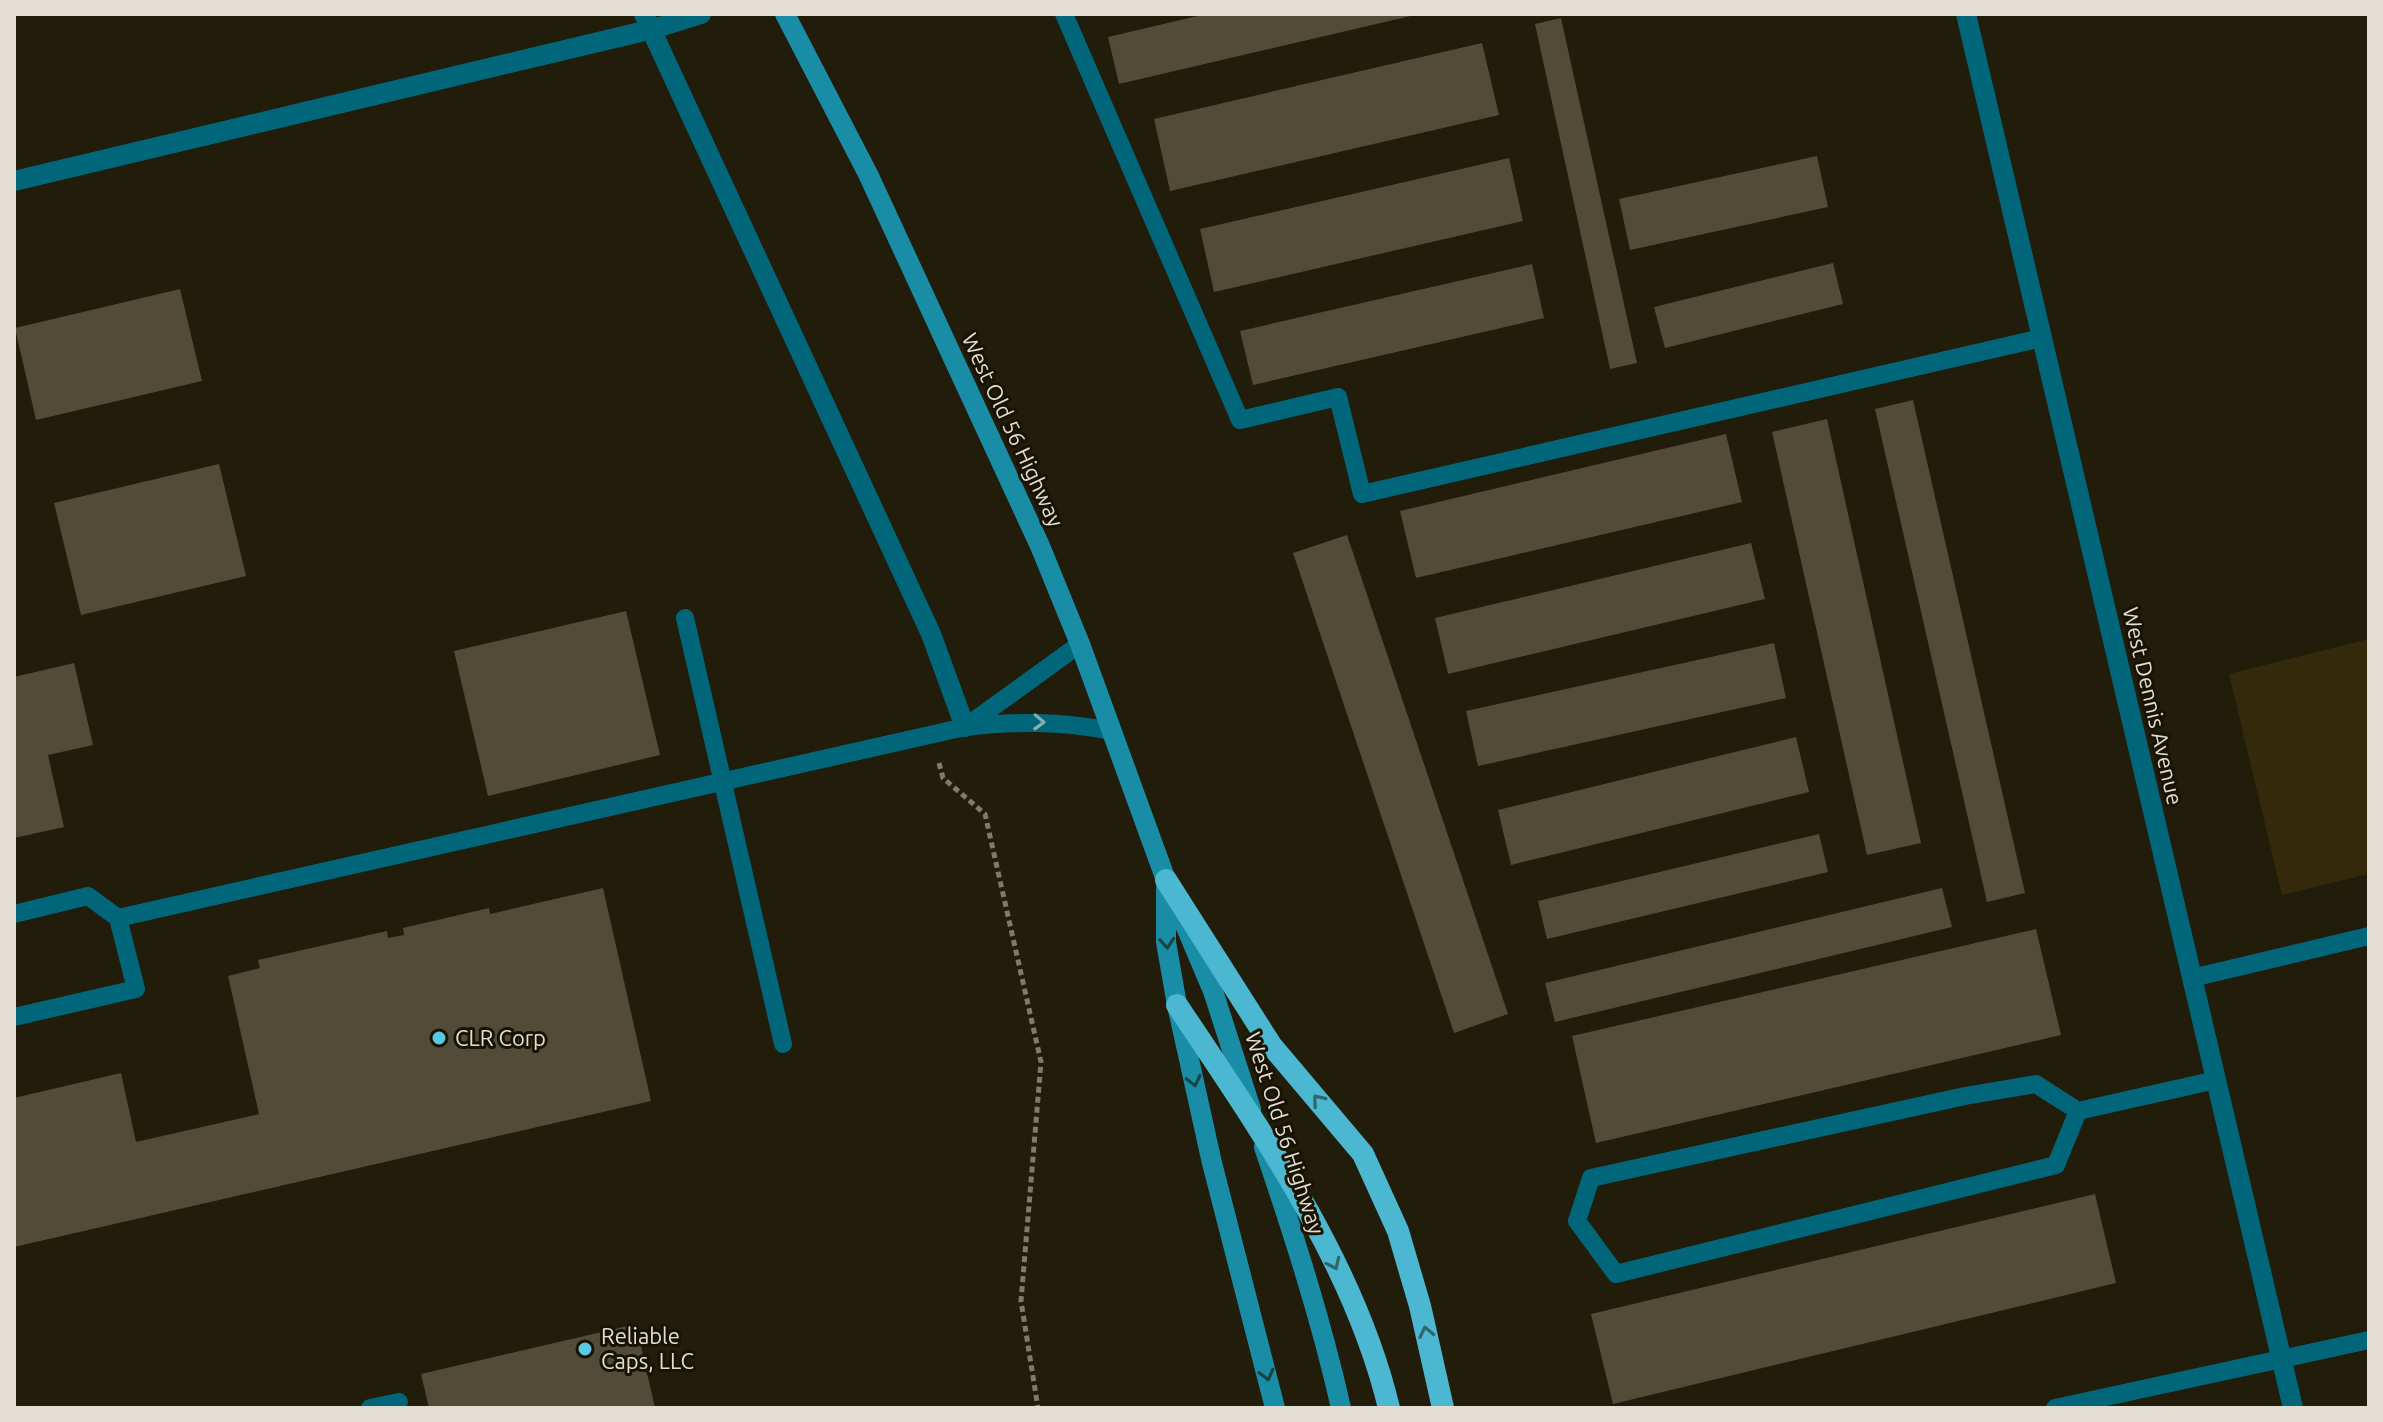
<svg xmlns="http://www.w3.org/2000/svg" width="2383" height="1422" font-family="Ubuntu,sans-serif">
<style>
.green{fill:#342a0b}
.building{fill:#524b38}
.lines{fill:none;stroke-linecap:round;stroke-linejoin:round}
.path{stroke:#7f7a6b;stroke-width:5;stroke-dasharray:6 4;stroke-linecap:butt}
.service{stroke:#02667a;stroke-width:18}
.minor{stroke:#02667a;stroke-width:20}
.tertiary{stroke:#02667a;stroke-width:20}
.secondary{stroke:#198da6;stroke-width:20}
.trunk{stroke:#4cb7d0;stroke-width:22}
.oneway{stroke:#88aeaf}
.oneway2{stroke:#194445}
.oneway3{stroke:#32656a}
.poi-dot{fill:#58c8e4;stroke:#191304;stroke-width:3}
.labels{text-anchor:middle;stroke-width:6;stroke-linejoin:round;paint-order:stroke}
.street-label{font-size:22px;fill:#e2ded3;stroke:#191304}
.poi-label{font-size:22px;fill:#e2ded3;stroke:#191304;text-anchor:start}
</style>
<rect width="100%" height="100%" fill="#221c0b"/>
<!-- green -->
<path class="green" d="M2369 639V874L2282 895 2229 674Z"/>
<!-- building -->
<path class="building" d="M1206 14H1415V15L1119 84 1108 37Z
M1561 18 1637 363 1610 369 1535 24Z
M1482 43 1499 115 1170 191 1154 119Z
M1817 156 1828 207 1630 250 1619 199Z
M1509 158 1523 221 1214 292 1200 229Z
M1833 263 1843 304 1665 348 1654 307Z
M1532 264 1544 318 1253 385 1240 331Z
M180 289 202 381 36 420 15 328Z
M1913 400 2025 893 1987 902 1875 409Z
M1827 419 1921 843 1867 855 1772 432Z
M1726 434 1742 502 1416 578 1400 511Z
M219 464 246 576 81 615 54 503Z
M1347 535 1508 1014 1454 1033 1293 553Z
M1751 543 1765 599 1448 674 1435 618Z
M626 611 660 755 488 796 454 651Z
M1774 643 1786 698 1478 766 1466 711Z
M74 663 93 745 48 755 64 827 14 838V677Z
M1796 737 1809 792 1511 865 1498 810Z
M1819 834 1828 872 1547 939 1538 901Z
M603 888 651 1101 14 1247V1098L121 1073 136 1142 259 1114 228 976 260 968 258 960 387 931 388 938 404 935 403 928 489 908 490 914Z
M1942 888 1952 927 1555 1022 1545 983Z
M2036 929 2061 1035 1596 1143 1572 1036Z
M2095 1194 2116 1283 1613 1404 1591 1314Z
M636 1324 655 1408H429L421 1374Z"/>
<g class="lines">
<!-- path -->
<path class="path" d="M939 763 943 778 985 814 1041 1062 1021 1301 1038 1408"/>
<!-- service -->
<path class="service" d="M1064 14 1240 420 1338 397 1362 494 2042 338
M685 618 783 1044
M968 725 1080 644
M14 914 88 896 118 918 136 989 14 1017
M118 918 965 727C1018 721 1060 721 1111 731
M2192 978 2369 936
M2078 1111 2056 1165 1616 1274 1577 1221 1591 1178 1965 1096 2036 1084 2078 1111 2216 1080
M370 1408 399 1402
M2055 1408 2369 1340"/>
<!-- minor -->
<path class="minor" d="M644 14 931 634 965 727
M14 181 653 29 701 14"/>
<!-- tertiary -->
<path class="tertiary" d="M1966 14 2293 1408"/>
<!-- secondary -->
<path class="secondary" d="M785 14 868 174 1040 546 1080 644 1166 880 1213 991 1251 1109
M1166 888V942L1177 1005 1212 1163 1275 1408
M1264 1147C1293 1233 1321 1319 1341 1408"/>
<!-- trunk -->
<path class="trunk" d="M1166 880 1271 1045 1363 1154 1398 1231 1420 1306 1443 1408
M1177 1005C1259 1128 1354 1262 1389 1408"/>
</g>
<!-- one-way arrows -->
<defs><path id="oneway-chevron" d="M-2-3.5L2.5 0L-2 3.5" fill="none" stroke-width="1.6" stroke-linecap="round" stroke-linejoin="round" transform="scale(2)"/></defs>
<use class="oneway" href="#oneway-chevron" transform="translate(1039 722) rotate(2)"/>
<g class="oneway2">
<use href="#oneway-chevron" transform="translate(1167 943) rotate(85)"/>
<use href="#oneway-chevron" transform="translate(1194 1081) rotate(77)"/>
<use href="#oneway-chevron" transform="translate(1267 1375) rotate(76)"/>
</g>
<g class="oneway3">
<use href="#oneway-chevron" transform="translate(1318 1100) rotate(-130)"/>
<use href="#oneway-chevron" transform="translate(1334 1264) rotate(65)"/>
<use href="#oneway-chevron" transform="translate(1426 1332) rotate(-102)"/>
</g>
<!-- markers -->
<g class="poi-dot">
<circle cx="439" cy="1038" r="8"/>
<circle cx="585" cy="1349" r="8"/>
</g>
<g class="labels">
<!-- street labels -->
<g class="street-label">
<text transform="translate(1013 430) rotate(65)" y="8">West Old 56 Highway</text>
<text transform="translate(2153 706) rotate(77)" y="8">West Dennis Avenue</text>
<text transform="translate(1285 1133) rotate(72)" y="8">West Old 56 Highway</text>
</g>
<!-- poi labels -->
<g class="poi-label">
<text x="455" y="1046">CLR Corp</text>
<text x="601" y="1344">Reliable<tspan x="601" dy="25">Caps, LLC</tspan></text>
</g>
</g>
<!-- border -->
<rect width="2383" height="1422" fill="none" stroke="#e2ded3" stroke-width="32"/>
</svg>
